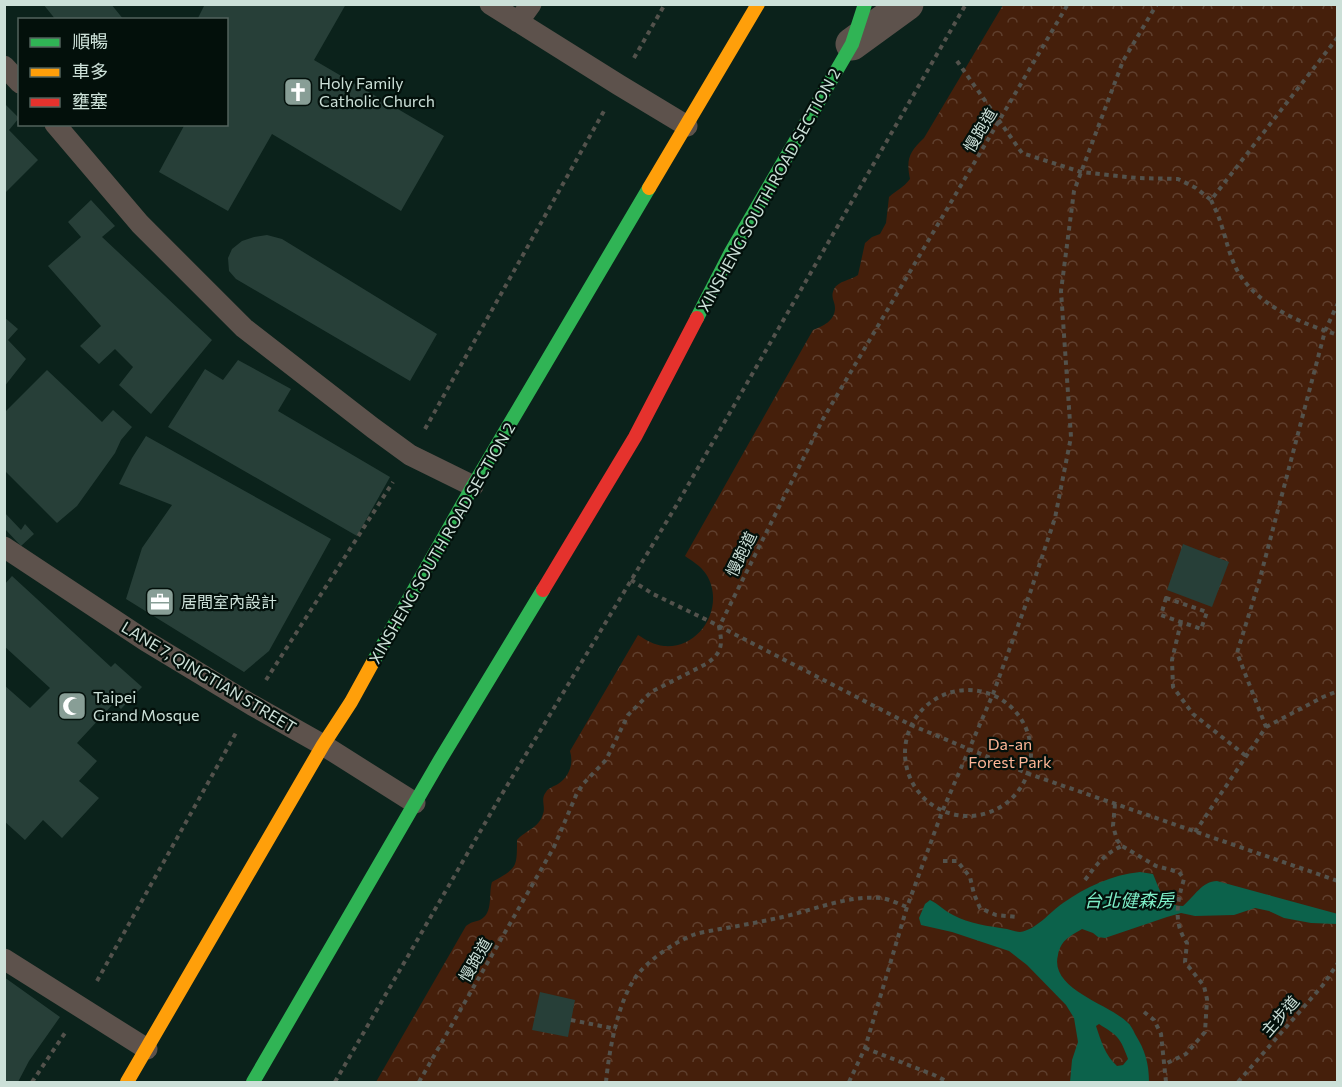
<svg xmlns="http://www.w3.org/2000/svg" width="1342" height="1087" font-family="Commissioner,'Noto Sans TC',sans-serif">
<style>
.park{fill:url(#park-crowns)}
.water{fill:#0c624b;fill-rule:evenodd}
.building{fill:#273f38}
.lines{fill:none;stroke-linecap:round;stroke-linejoin:round}
.path{stroke:#53524c;stroke-width:4;stroke-dasharray:4.5 4.5;stroke-linecap:butt}
.lane{stroke:#5d524c;stroke-width:21}
.street{stroke:#5d524c;stroke-width:33}
.fast{stroke:#30b455;stroke-width:14}
.slow{stroke:#ff9f0a;stroke-width:14}
.jam{stroke:#e5322d;stroke-width:14}
.labels{text-anchor:middle;stroke-width:4.5;stroke-linejoin:round;paint-order:stroke}
.poi-label{font-size:16px;fill:#cce0d8;stroke:#03100b;text-anchor:start}
.street-label{font-size:16px;fill:#cce0d8;stroke:#03100b}
.park-label{font-size:16px;fill:#feb596;stroke:#03100b}
.water-label{font-size:18px;font-style:italic;fill:#7eefc8;stroke:#03100b}
</style>
<defs>
<pattern id="park-crowns" width="20" height="18" patternUnits="userSpaceOnUse" patternTransform="scale(1.5)"><rect width="20" height="18" fill="#451f0b"/><path d="M2 6a3 3 0 1 1 6 0M12 15a3 3 0 1 1 6 0" fill="none" stroke="#5f3f2e"/></pattern>
</defs>
<rect width="100%" height="100%" fill="#0b221b"/>
<!-- park -->
<path class="park" d="M1003 5H1337V1082H376L466 926C471 922 474 922 480 920 494 913 488 894 492 882 517 868 517 868 517 840 526 830 539 828 543 814 546 807 540 799 546 792 548 788 555 786 558 784 569 777 574 764 570 751L638 635C646 640 654 645 664 646 701 649 726 605 706 574 701 566 692 561 685 556L813 330C823 326 835 321 835 308 835 301 830 298 834 289 838 281 851 280 858 275L865 243 872 237 880 234 886 223 889 197C897 190 903 188 910 179 906 159 909 152 924 138Z"/>
<!-- water -->
<path class="water" d="M1140 872 1153 874C1160 890 1163 906 1183 906 1194 897 1202 881 1217 881L1338 914 1337 924 1311 923 1284 918 1269 911 1255 908 1234 915 1195 916 1181 913 1167 917 1105 938 1098 937 1093 933 1082 929C1069 937 1061 940 1058 955 1049 989 1109 1004 1127 1022 1131 1025 1133 1030 1135 1034 1145 1050 1149 1063 1149 1082H1070L1072 1060 1078 1042 1074 1018 1066 1005 1027 965 1009 951 952 932 921 925 919 918 925 904 930 900C939 904 944 911 953 915 969 924 989 926 1007 929 1011 930 1016 932 1020 932 1036 930 1050 912 1063 903 1086 887 1111 875 1140 872ZM1099 1024C1118 1036 1120 1037 1128 1059L1123 1065 1117 1066C1105 1055 1101 1041 1096 1026Z"/>
<!-- building -->
<path class="building" d="M43 4H111L124 20H56Z
M205 4H346L314 60 444 136 401 211 272 134 228 211 159 172 185 124H226V20H197Z
M4 103 19 118 9 130 38 160 4 194Z
M91 200 115 226 102 237 212 340 151 414 119 385 133 367 115 349 99 364 80 346 101 326 48 266 81 237 68 222Z
M267 235 282 239 437 334 410 381 236 279 229 271 228 258 232 249 242 241 254 237Z
M4 317 18 329 8 340 26 359 4 387Z
M238 360 291 389 278 411 390 477 357 536 168 427 205 369 223 380Z
M47 370 102 422 113 410 132 427 121 440 115 453 77 506 57 523 4 470V413Z
M146 436 331 539 269 651 244 672 126 599 142 548 172 505 119 484 132 458Z
M4 512 21 530 25 524 34 534 21 546 4 528Z
M1183 544 1229 562 1212 607 1167 590Z
M12 576 111 667 115 663 142 687 121 709 114 703 77 743 97 761 79 781 99 798 62 838 43 820 25 840 4 821V685L30 708 50 688 4 646V585Z
M4 977 60 1017 29 1061 18 1082H4Z
M540 992 575 1000 568 1037 532 1030Z"/>
<g class="lines">
<!-- path -->
<path class="path" d="M634 58 665 4
M957 61 1022 153 1081 172 1137 178 1178 179 1196 188 1211 200 1338 37
M1211 200C1214 207 1218 214 1220 221 1226 238 1229 255 1237 270 1257 306 1301 323 1338 335
M425 429 604 111
M631 580 653 594 709 621 911 725 1029 774 1338 881
M1166 598 1207 612 1201 629 1161 615Z
M1181 622 1172 660 1173 687 1193 714 1246 756
M266 680 393 482
M905 753a63 63 0 1 1 126 0a63 63 0 1 1-126 0Z
M1266 727 1323 697 1338 691
M1115 804 1113 826 1117 840 1122 846 1156 866 1179 872 1184 879C1177 902 1173 923 1187 943L1185 962 1204 986 1207 999 1205 1032 1186 1054 1165 1064
M1195 832 1266 727 1237 653 1259 582 1325 331 1338 303
M943 861H957L970 877 974 894 980 908 996 915 1017 917
M1085 880C1096 865 1105 853 1122 846
M97 981 237 731
M1144 1012 1154 1020 1161 1034 1166 1082
M571 1020 616 1029
M865 1048 934 1075 948 1082
M32 1082 65 1033
M335 1082 499 799 676 506 966 4
M419 1082 554 847 577 793 584 783 606 760 628 715 651 692 706 664C722 653 723 645 719 627L823 419 1068 4
M606 1082C609 1051 618 999 638 974 650 959 675 942 693 935 701 932 711 931 720 929 739 926 759 922 778 918 812 911 846 895 881 898 889 899 899 904 907 907
M849 1082 865 1048 907 907 942 812 993 694 1030 593 1055 518 1071 437 1061 291 1074 191 1123 61 1157 4
M1238 1082 1323 985 1338 963"/>
<!-- lane -->
<path class="lane" d="M490 4 619 85 687 126
M518 22 531 4
M4 66 20 83
M55 124 140 224 244 328 373 428 410 455 473 486
M4 547 146 641 252 705 323 745 415 803
M4 959 147 1049"/>
<!-- street -->
<path class="street" d="M852 44 907 4"/>
<!-- fast -->
<path class="fast" d="M697 318 731 252 852 44 865 4
M373 662 473 486 649 188
M253 1082 440 760 543 590"/>
<!-- slow -->
<path class="slow" d="M649 188 758 4
M127 1082 323 745 351 702 373 662"/>
<!-- jam -->
<path class="jam" d="M543 590 635 437 697 318"/>
</g>
<!-- icons -->
<defs>
<g id="church-square" transform="scale(1.5)"><rect x="-9" y="-9" width="18" height="18" rx="4" fill="#889e96" stroke="#03100b"/><path d="M-1.2-6h2.4v3.5h3.3v2.4h-3.3V6h-2.4V-.1h-3.3v-2.4h3.3Z" fill="#fff"/></g>
<g id="office-square" transform="scale(1.5)"><rect x="-9" y="-9" width="18" height="18" rx="4" fill="#889e96" stroke="#03100b"/><path d="M-6-3h4V-5.5h4V-3h4V5H-6ZM-1-4.5V-3h2v-1.5ZM-6 0V1H6V0Z" fill="#fff"/></g>
<g id="mosque-square" transform="scale(1.5)"><rect x="-9" y="-9" width="18" height="18" rx="4" fill="#889e96" stroke="#03100b"/><path d="M3.5-4.9A6 6 0 1 0 3.5 4.9A5 5 0 1 1 3.5-4.9Z" fill="#fff"/></g>
</defs>
<g fill-rule="evenodd">
<use href="#church-square" x="298" y="92"/>
<use href="#office-square" x="160" y="602"/>
<use href="#mosque-square" x="72" y="706"/>
</g>
<g class="labels">
<!-- poi labels -->
<g class="poi-label">
<text x="319" y="89">Holy Family<tspan x="319" dy="18">Catholic Church</tspan></text>
<text x="181" y="608">居間室內設計</text>
<text x="93" y="703">Taipei<tspan x="93" dy="18">Grand Mosque</tspan></text>
</g>
<!-- street labels -->
<g class="street-label">
<text transform="translate(980 130) rotate(-59)" y="6">慢跑道</text>
<text transform="translate(769 190) rotate(-61)" y="6">XINSHENG SOUTH ROAD SECTION 2</text>
<text transform="translate(442 543) rotate(-60)" y="6">XINSHENG SOUTH ROAD SECTION 2</text>
<text transform="translate(741 554) rotate(-64)" y="6">慢跑道</text>
<text transform="translate(209 677) rotate(31)" y="6">LANE 7, QINGTIAN STREET</text>
<text transform="translate(475 960) rotate(-60)" y="6">慢跑道</text>
<text transform="translate(1280 1016) rotate(-49)" y="6">主步道</text>
</g>
<!-- park labels -->
<g class="park-label">
<text x="1010" y="750">Da-an<tspan x="1010" dy="18">Forest Park</tspan></text>
</g>
<!-- water labels -->
<g class="water-label">
<text x="1129" y="907">台北健森房</text>
</g>
</g>
<!-- border -->
<rect width="1342" height="1087" fill="none" stroke="#cce0d8" stroke-width="12"/>
<!-- legend -->
<rect x="18" y="18" width="210" height="108" fill="#03100b" stroke="#53635d" stroke-width="1.5"/>
<rect x="30" y="38" width="30" height="9" fill="#30b455" stroke="#53635d" stroke-width="1.5"/>
<text x="72" y="48" font-size="18" fill="#cce0d8">順暢</text>
<rect x="30" y="68" width="30" height="9" fill="#ff9f0a" stroke="#53635d" stroke-width="1.5"/>
<text x="72" y="78" font-size="18" fill="#cce0d8">車多</text>
<rect x="30" y="98" width="30" height="9" fill="#e5322d" stroke="#53635d" stroke-width="1.5"/>
<text x="72" y="108" font-size="18" fill="#cce0d8">壅塞</text>
</svg>
